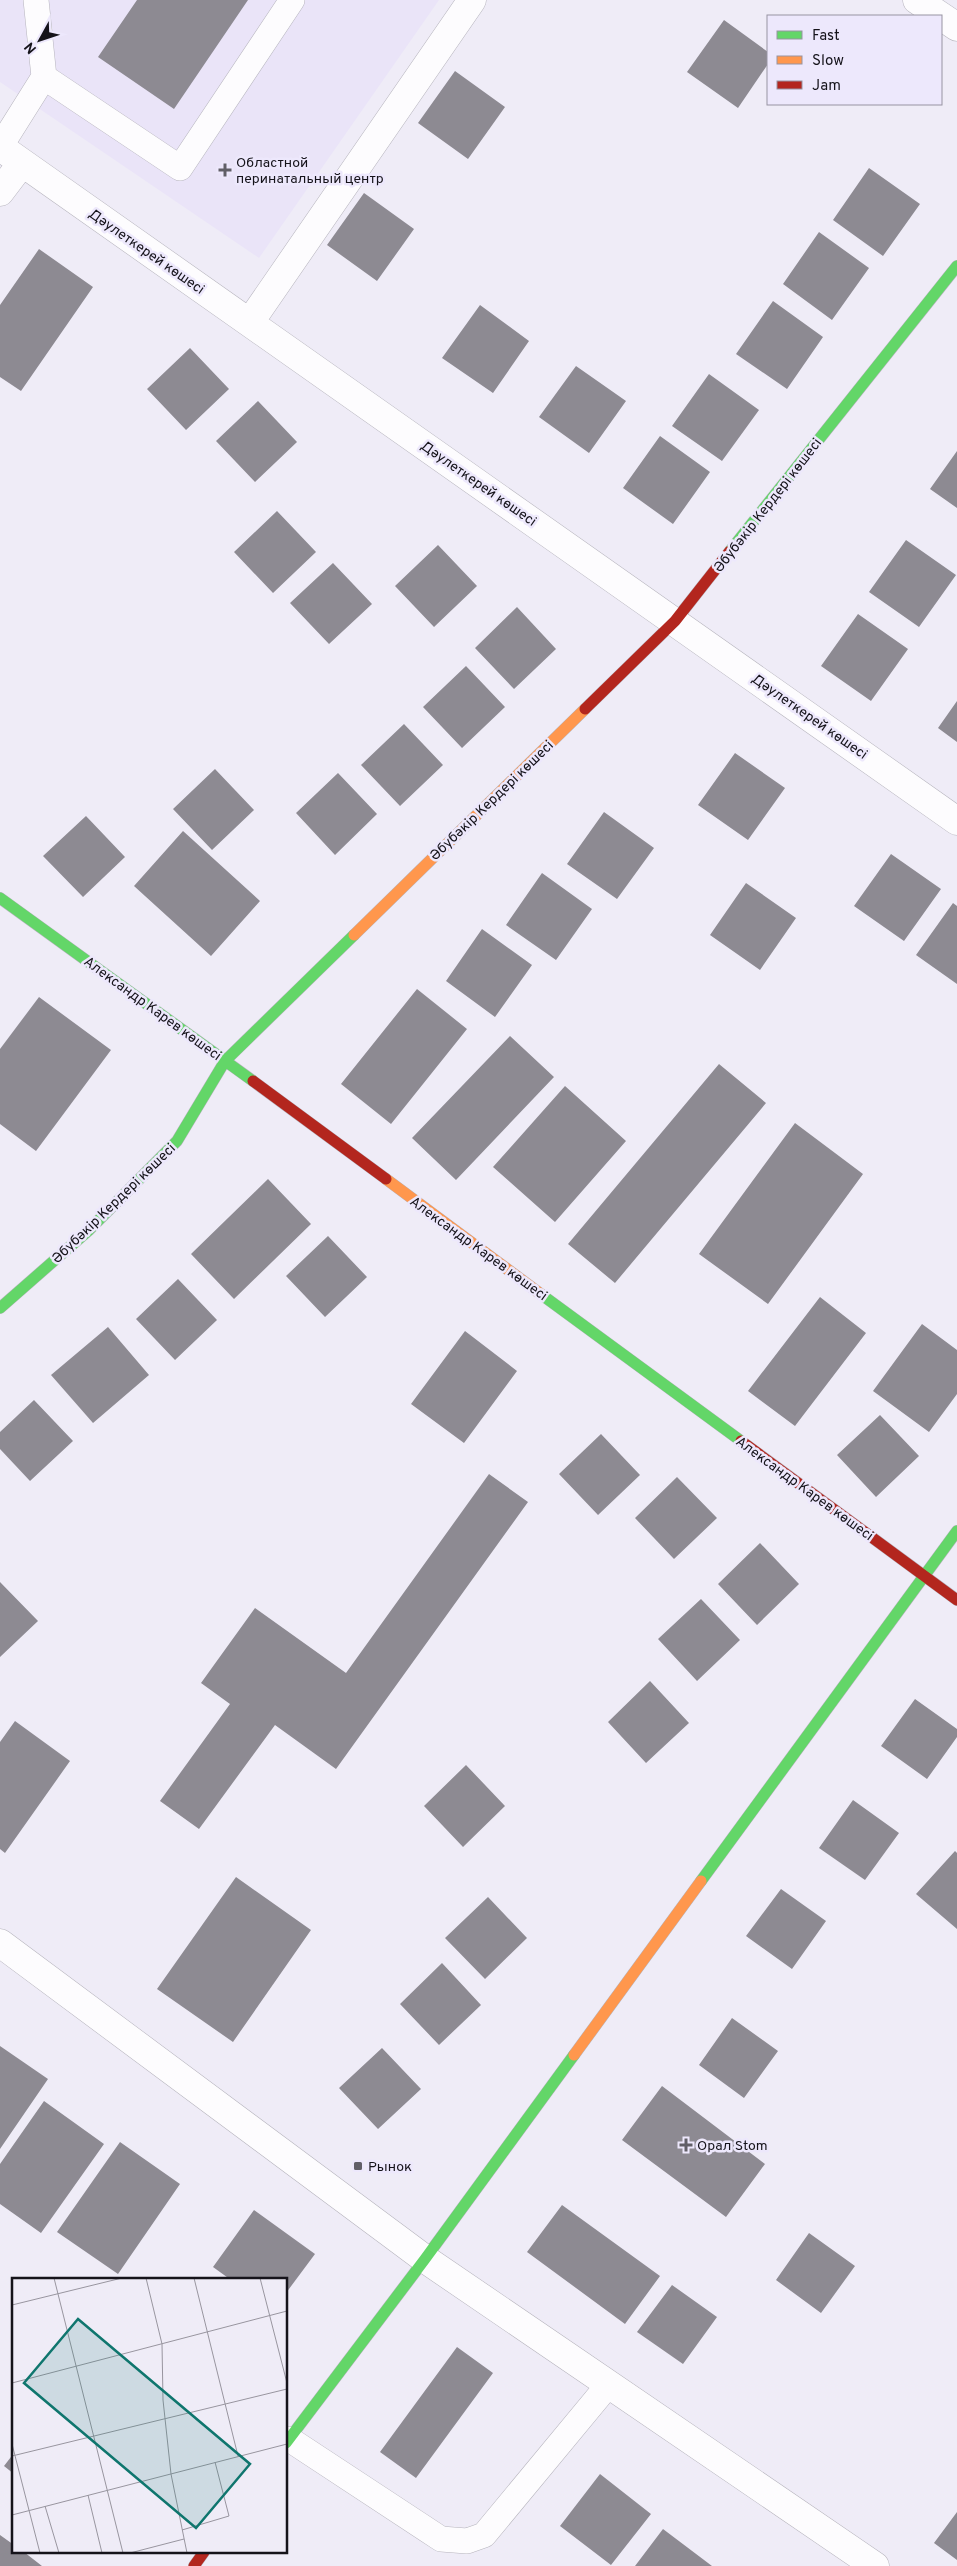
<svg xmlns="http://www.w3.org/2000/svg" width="957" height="2566" font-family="Overpass,sans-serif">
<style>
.built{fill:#eae4f8}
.building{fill:#8d8a92}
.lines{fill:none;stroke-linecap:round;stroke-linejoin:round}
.lane-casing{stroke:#b6b4bd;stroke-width:26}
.street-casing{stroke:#b6b4bd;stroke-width:29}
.fast-casing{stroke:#b6b4bd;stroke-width:12}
.slow-casing{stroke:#b6b4bd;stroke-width:12}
.jam-casing{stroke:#b6b4bd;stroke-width:12}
.lane{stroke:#fdfcfe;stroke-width:25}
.street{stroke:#fdfcfe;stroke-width:28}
.fast{stroke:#63d668;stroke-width:11}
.slow{stroke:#ff974d;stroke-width:11}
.jam{stroke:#b3261e;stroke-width:11}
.poi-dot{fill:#615f67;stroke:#ede8fc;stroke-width:2}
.labels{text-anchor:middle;stroke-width:5;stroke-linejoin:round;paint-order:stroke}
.poi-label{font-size:14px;fill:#15131a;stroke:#ede8fc;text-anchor:start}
.street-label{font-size:14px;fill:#15131a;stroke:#ede8fc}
.inset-road{fill:none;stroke:#98959f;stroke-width:1}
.view{fill:#0f766e;fill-opacity:0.15;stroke:#0f766e;stroke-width:2.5}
.inset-edge{fill:none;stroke:#15131a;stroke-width:2.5}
</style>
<rect width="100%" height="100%" fill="#efecf7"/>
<!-- built -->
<path class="built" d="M0 0H439L259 258 0 82Z"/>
<!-- building -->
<path class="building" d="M137 0H248L174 109 98 57Z
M724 20 768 52V64L738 108 687 72Z
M455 71 505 107 468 159 418 123Z
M869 168 920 204 883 256 833 220Z
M364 193 414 229 377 281 327 245Z
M819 232 869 268 832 320 783 284Z
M39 249 93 287 21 391 0 377V305Z
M773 301 823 337 787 389 736 354Z
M480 305 529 341 493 393 442 358Z
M190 348 229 389 186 430 147 389Z
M576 366 626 401 589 453 539 417Z
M709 374 759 410 722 461 672 426Z
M258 401 297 442 255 482 216 441Z
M660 436 710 472 673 524 623 488Z
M957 451V508L930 489Z
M277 511 316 552 273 593 234 552Z
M906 540 956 575 919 627 869 592Z
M438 545 477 586 434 627 395 586Z
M333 563 372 604 329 644 290 603Z
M517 607 556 649 514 689 475 648Z
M858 614 908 649 871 701 821 666Z
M466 666 505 707 462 748 423 707Z
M957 701V742L938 728Z
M404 724 443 765 400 806 361 765Z
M735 753 785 788 748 840 698 805Z
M215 769 254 810 212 850 173 809Z
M338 773 377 814 335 855 296 813Z
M604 812 654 848 617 899 567 864Z
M86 816 125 857 83 897 43 856Z
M183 831 260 901 211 956 134 886Z
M891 854 941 889 904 941 854 906Z
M542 873 592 909 556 960 506 925Z
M746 883 796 918 760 970 710 935Z
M953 903 957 906V984L916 955Z
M482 929 532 965 495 1017 446 981Z
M417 989 467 1029 391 1124 341 1084Z
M39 997 111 1050 36 1151 0 1124V1049Z
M510 1036 554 1077 456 1180 412 1138Z
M719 1064 766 1103 615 1283 568 1244Z
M565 1086 626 1141 555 1222 493 1167Z
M795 1123 863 1174 768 1304 699 1254Z
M268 1179 311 1224 234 1299 191 1254Z
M328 1236 367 1277 325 1317 286 1276Z
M178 1279 217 1320 175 1360 136 1319Z
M820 1297 866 1333 795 1426 748 1391Z
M922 1324 957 1350V1394L929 1432 873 1391Z
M108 1327 149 1375 93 1423 51 1375Z
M465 1331 517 1371 464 1443 411 1404Z
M34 1400 73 1441 30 1481 0 1449V1432Z
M880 1415 919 1456 876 1497 837 1455Z
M601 1434 640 1475 598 1515 559 1474Z
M489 1474 528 1502 336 1769 275 1725 199 1829 160 1801 230 1704 201 1683 255 1608 346 1673Z
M677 1477 717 1518 674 1559 635 1518Z
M760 1543 799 1584 757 1625 718 1584Z
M0 1582 38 1621 0 1657Z
M701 1599 740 1640 697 1681 658 1639Z
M650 1681 689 1723 646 1763 608 1722Z
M915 1699 957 1729V1737L927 1779 881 1746Z
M15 1721 70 1761 5 1853 0 1849V1742Z
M466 1765 505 1806 463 1847 424 1806Z
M853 1800 899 1833 865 1880 819 1848Z
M955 1851 957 1853V1929L916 1894Z
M236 1877 311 1930 233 2042 157 1989Z
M781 1889 826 1921 792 1969 746 1936Z
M488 1897 527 1938 485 1979 445 1938Z
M442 1963 481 2005 439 2045 400 2004Z
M732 2018 778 2051 744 2098 699 2065Z
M0 2046 48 2079 0 2149Z
M382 2048 421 2089 378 2129 339 2088Z
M662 2086 765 2164 726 2217 622 2140Z
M44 2101 104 2144 41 2233 0 2204V2164Z
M120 2142 180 2184 118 2274 57 2232Z
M562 2205 660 2276 625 2324 527 2252Z
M254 2210 315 2254 286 2293V2280H231L213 2267Z
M809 2233 855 2266 821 2313 776 2280Z
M672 2285 717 2317 683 2364 637 2332Z
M457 2347 493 2373 416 2478 380 2452Z
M14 2453V2474L4 2466Z
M600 2474 651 2514 611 2565 560 2526Z
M957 2512V2560L934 2543Z
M663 2529 712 2566H635Z
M0 2535 14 2545V2552H24L42 2566H0Z"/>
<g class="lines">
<!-- lane casing -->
<g class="lane-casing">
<path id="lane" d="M44 77 180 168 292 0
M0 147 44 77 36 0
M289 2439 441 2539 467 2541 484 2535 609 2384"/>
</g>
<!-- street casing -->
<g class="street-casing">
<path id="street" d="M917 0 957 27
M0 147 957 821
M0 192 22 163
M250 322 472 0
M0 1943 425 2259 875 2566"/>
</g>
<!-- fast casing -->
<g class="fast-casing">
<path id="fast" d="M730 551 957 266
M0 898 253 1081
M542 1295 741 1441
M0 1308 89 1230 177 1141 225 1061 354 935
M701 1881 957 1531
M286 2443 425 2259 574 2055"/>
</g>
<!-- slow casing -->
<g class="slow-casing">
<path id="slow" d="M354 935 585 709
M386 1179 542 1295
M574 2055 701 1881"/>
</g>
<!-- jam casing -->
<g class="jam-casing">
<path id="jam" d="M585 709 675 621 730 551
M253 1081 386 1179
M741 1441 957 1600
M194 2566 204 2552"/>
</g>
<!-- lane -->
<use href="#lane" class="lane"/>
<!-- street -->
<use href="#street" class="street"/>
<!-- fast -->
<use href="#fast" class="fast"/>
<!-- slow -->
<use href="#slow" class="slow"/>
<!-- jam -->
<use href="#jam" class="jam"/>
</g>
<!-- markers -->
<g class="poi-dot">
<path d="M222.5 162.5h5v5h5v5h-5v5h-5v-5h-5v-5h5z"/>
<path d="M683.5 2137.5h5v5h5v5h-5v5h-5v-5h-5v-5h5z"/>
<rect x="353" y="2161" width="10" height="10" rx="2.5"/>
</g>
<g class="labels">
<!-- poi labels -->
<g class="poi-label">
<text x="236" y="167">Областной<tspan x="236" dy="16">перинатальный центр</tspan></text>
<text x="697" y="2150">Орал Stom</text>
<text x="368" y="2171">Рынок</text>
</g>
<!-- street labels -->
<g class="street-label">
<text transform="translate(147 251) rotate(35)" y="5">Дәулеткерей көшесі</text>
<text transform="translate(479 483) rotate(35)" y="5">Дәулеткерей көшесі</text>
<text transform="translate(767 505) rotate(-52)" y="5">Әбубәкір Кердері көшесі</text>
<text transform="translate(810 716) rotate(35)" y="5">Дәулеткерей көшесі</text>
<text transform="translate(491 800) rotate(-44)" y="5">Әбубәкір Кердері көшесі</text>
<text transform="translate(153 1008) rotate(36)" y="5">Александр Карев көшесі</text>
<text transform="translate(113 1203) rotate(-44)" y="5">Әбубәкір Кердері көшесі</text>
<text transform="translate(479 1248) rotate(36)" y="5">Александр Карев көшесі</text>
<text transform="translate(805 1488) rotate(36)" y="5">Александр Карев көшесі</text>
</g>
</g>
<!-- overview -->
<g transform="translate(12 2278)">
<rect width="275" height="275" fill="#efecf7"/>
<path class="inset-road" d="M42 0 111 275M134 0 150 66 151 122 159 196 175 275M182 0 226 178M248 0 275 105M0 27 110 0M0 105 275 33M0 166 28 275M0 178 275 111M76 217 90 275M33 228 47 275M0 237 275 166M170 252 217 238 203 184M118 275 172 261"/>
<path class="view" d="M66 41 238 186 184 250 12 105Z"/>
<rect width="275" height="275" class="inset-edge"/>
</g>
<!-- legend -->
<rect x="767" y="15" width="175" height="90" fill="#ede8fc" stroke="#9793a2"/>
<rect x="777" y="31" width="25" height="8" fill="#63d668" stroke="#9793a2"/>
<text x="812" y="40" font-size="15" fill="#15131a">Fast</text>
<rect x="777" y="56" width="25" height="8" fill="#ff974d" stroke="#9793a2"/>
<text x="812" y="65" font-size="15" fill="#15131a">Slow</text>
<rect x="777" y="81" width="25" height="8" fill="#b3261e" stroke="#9793a2"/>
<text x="812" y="90" font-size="15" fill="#15131a">Jam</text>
<!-- north arrow -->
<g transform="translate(40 40) rotate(230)" stroke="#ede8fc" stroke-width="4" paint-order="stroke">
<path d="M0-4L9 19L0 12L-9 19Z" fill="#15131a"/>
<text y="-8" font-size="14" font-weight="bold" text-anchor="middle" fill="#15131a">N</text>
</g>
</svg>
